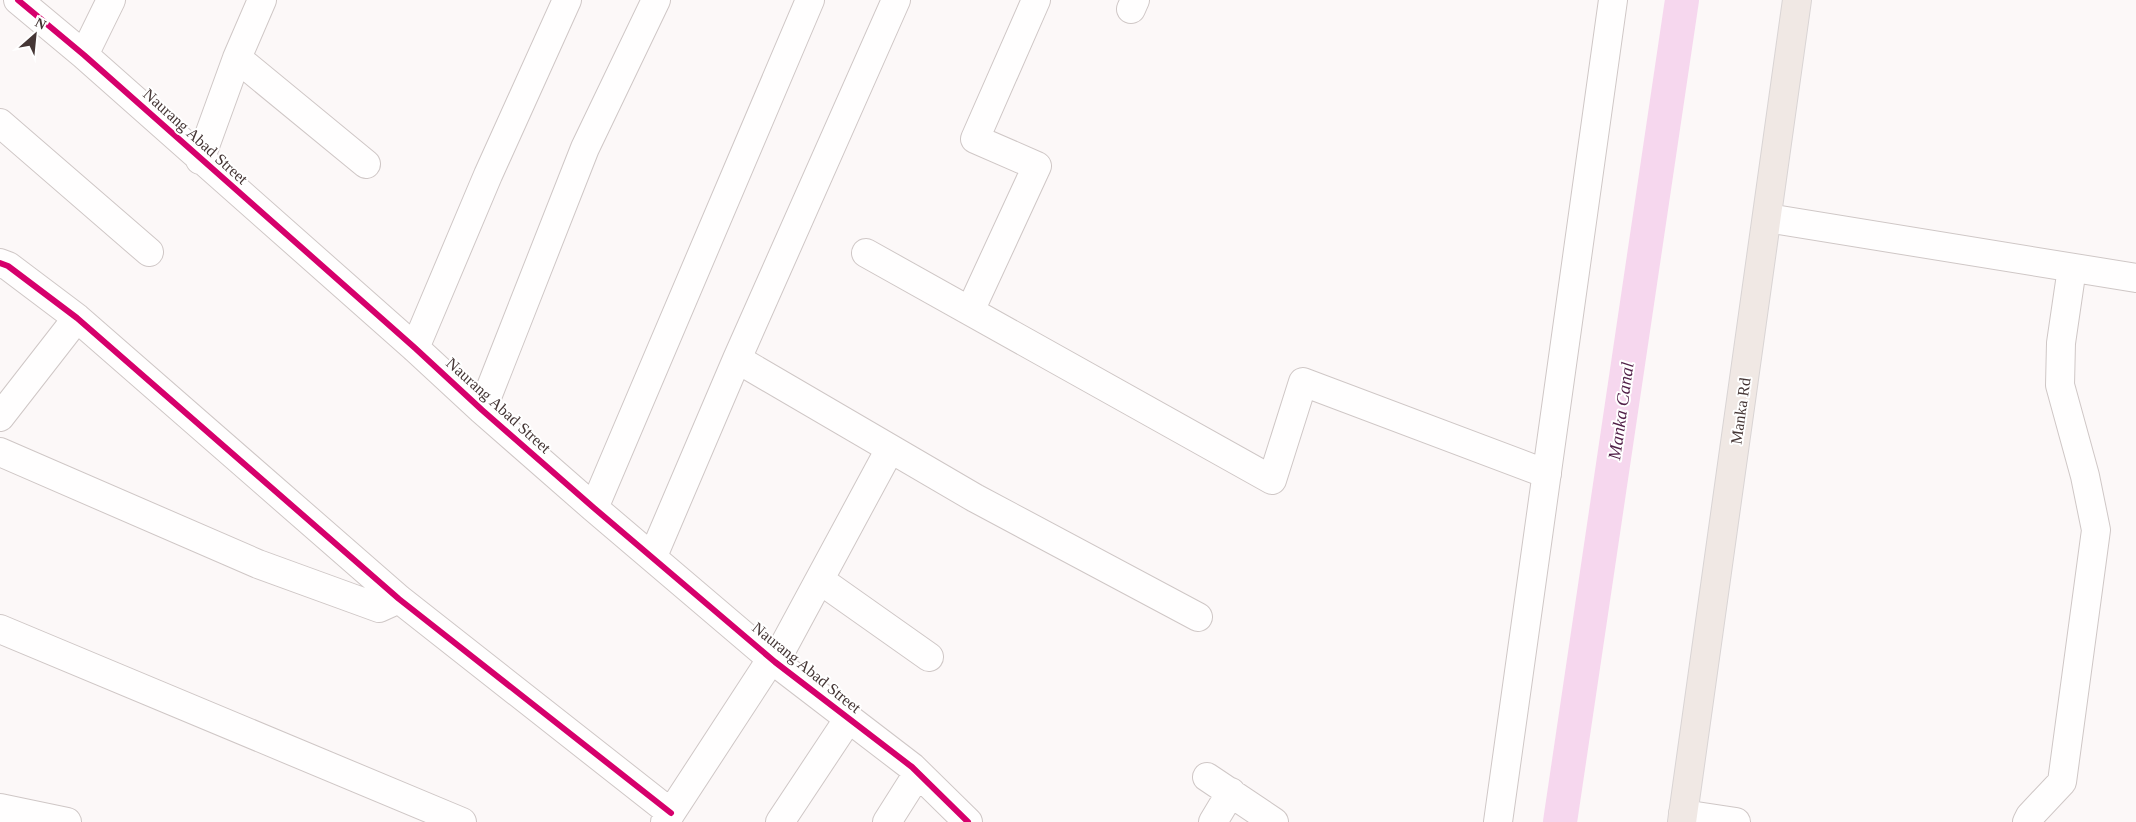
<svg xmlns="http://www.w3.org/2000/svg" width="2136" height="822" font-family="'Times New Roman',serif">
<style>
.lines{fill:none;stroke-linecap:round;stroke-linejoin:round}
.canal{stroke:#f6d7ee;stroke-width:34}
.minor-casing{stroke:#cfc7c6;stroke-width:30}
.major-casing{stroke:#d9d4d4;stroke-width:30}
.minor{stroke:#fffefe;stroke-width:28}
.major{stroke:#f0e8e4;stroke-width:28}
.cycleway-casing{stroke:#fff;stroke-width:9}
.cycleway{stroke:#d6006c;stroke-width:6}
.labels{text-anchor:middle;stroke-width:4;stroke-linejoin:round;paint-order:stroke}
.street-label{font-size:16px;fill:#453635;stroke:#fff}
.water-label{font-size:18px;font-style:italic;fill:#501e47;stroke:#fff}
</style>
<rect width="100%" height="100%" fill="#fcf8f8"/>
<g class="lines">
<!-- canal -->
<path class="canal" d="M1560 822 1682 0"/>
<!-- minor casing -->
<g class="minor-casing">
<path id="minor" d="M18 0 84 55 415 348 482 410 594 508 775 662 912 767 968 822
M1131 9 1135 0
M84 55 111 0
M237 58 366 164
M0 123 149 252
M200 160 237 58 262 0
M1767 218 2136 278
M866 253 1272 480 1303 382 1547 474
M0 263 8 266 77 318 399 599 671 813
M970 311 1037 166 975 139 1036 0
M415 348 488 175 567 0
M737 359 975 498 1198 617
M482 410 585 148 656 0
M0 417 77 318
M0 452 258 564 379 608 399 599
M594 508 810 0
M653 556 737 359 896 0
M820 580 929 657
M0 629 462 822
M775 662 890 449
M1207 777 1274 822
M0 808 67 822
M1683 814 1736 822
M665 822 772 658
M780 822 849 718
M887 822 918 773
M1213 822 1231 792
M1498 822 1613 0
M2027 822 2030 816 2062 782 2096 530 2085 476 2060 385 2061 343 2072 268"/>
</g>
<!-- major casing -->
<g class="major-casing">
<path id="major" d="M1682 822 1797 0"/>
</g>
<!-- minor -->
<use href="#minor" class="minor"/>
<!-- major -->
<use href="#major" class="major"/>
<!-- cycleway casing -->
<g class="cycleway-casing">
<path id="cycleway" d="M18 0 84 55 415 348 482 410 594 508 775 662 912 767 968 822
M0 263 8 266 77 318 399 599 671 813"/>
</g>
<!-- cycleway -->
<use href="#cycleway" class="cycleway"/>
</g>
<g class="labels">
<!-- street labels -->
<g class="street-label">
<text transform="translate(196 136) rotate(42)" y="6">Naurang Abad Street</text>
<text transform="translate(499 405) rotate(42)" y="6">Naurang Abad Street</text>
<text transform="translate(1740 411) rotate(-82)" y="6">Manka Rd</text>
<text transform="translate(807 667) rotate(39)" y="6">Naurang Abad Street</text>
</g>
<!-- water labels -->
<g class="water-label">
<text transform="translate(1621 411) rotate(-82)" y="6">Manka Canal</text>
</g>
</g>
<!-- north arrow -->
<g transform="translate(35 35) rotate(27)" stroke="#ffffff" stroke-width="4" paint-order="stroke">
<path d="M0-4L9 19L0 12L-9 19Z" fill="#453635"/>
<text y="-8" font-size="14" font-weight="bold" text-anchor="middle" fill="#453635">N</text>
</g>
</svg>
